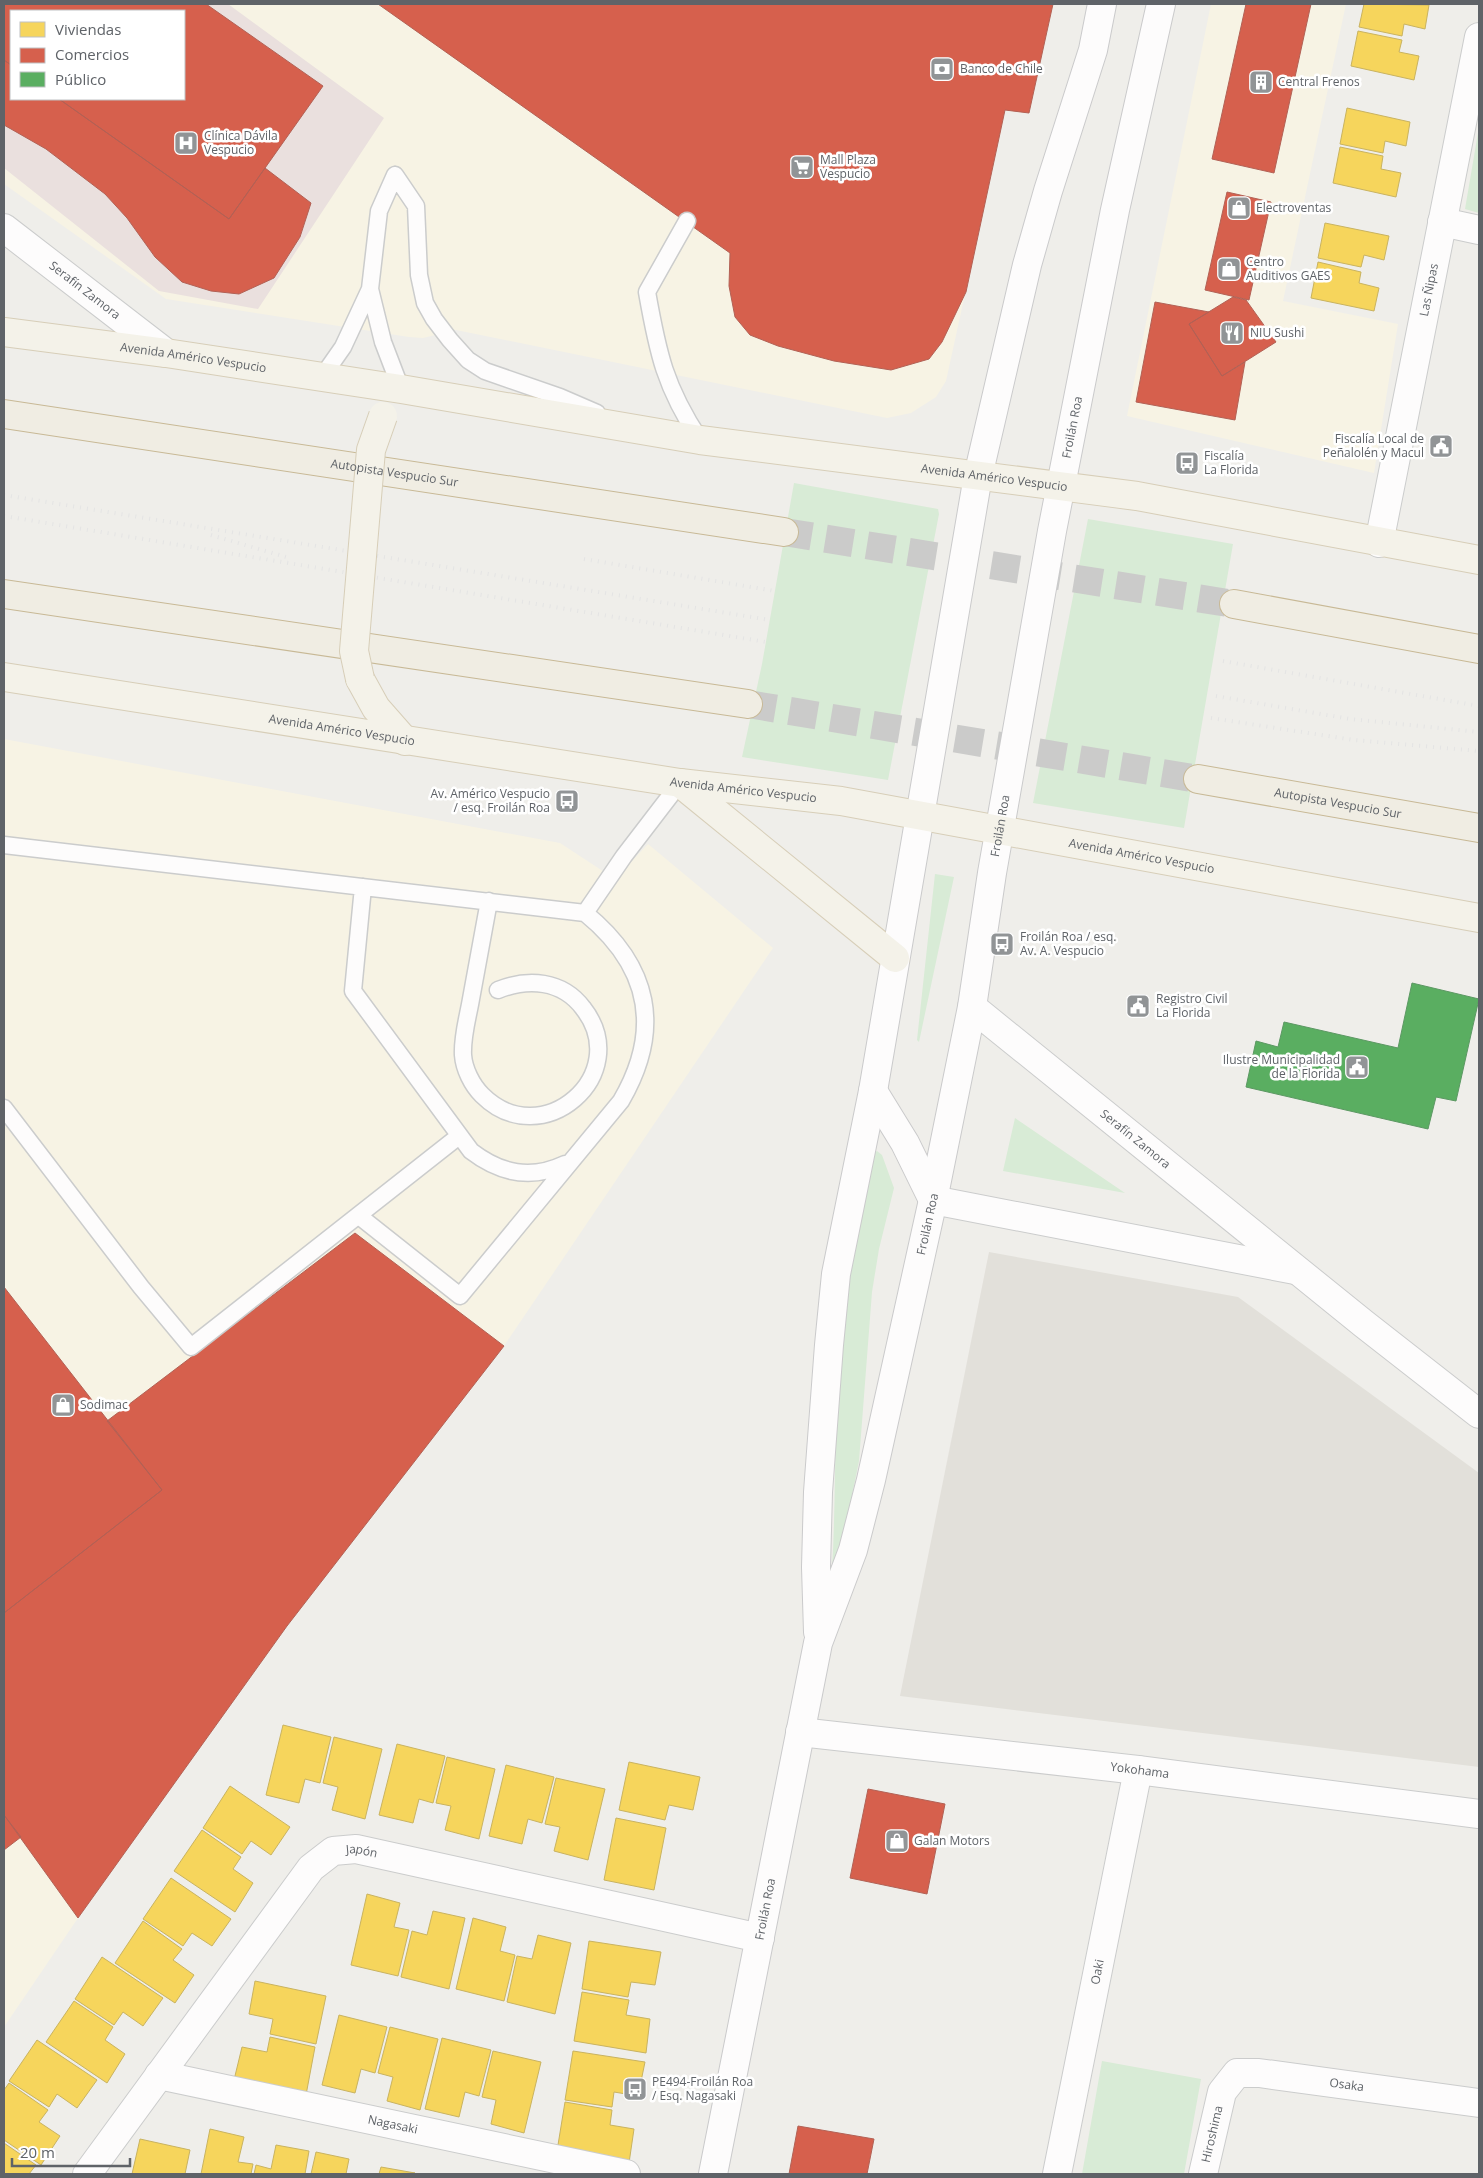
<svg xmlns="http://www.w3.org/2000/svg" width="1483" height="2178" font-family="'Open Sans',sans-serif">
<style>
.commercial{fill:#f7f3e4;fill-rule:evenodd}
.education{fill:#e2e0da}
.medical{fill:#eae0de;fill-rule:evenodd}
.green{fill:#d8ebd6}
.homes{fill:#f6d55c;stroke:#c9b360}
.shops{fill:#d6604d;stroke:#b26155}
.public{fill:#5aae61;stroke:#5c9863}
.lines{fill:none;stroke-linecap:round;stroke-linejoin:round}
.motorway-tunnel{stroke:#cbcbca;stroke-width:28;stroke-dasharray:28 14;stroke-linecap:butt}
.service-casing{stroke:#cbcccc;stroke-width:19}
.minor-casing{stroke:#cbcccc;stroke-width:30}
.tertiary-casing{stroke:#cbcccc;stroke-width:30}
.secondary-casing{stroke:#cacacb;stroke-width:30}
.primary-casing{stroke:#d7ceb8;stroke-width:30}
.motorway-casing{stroke:#c8b996;stroke-width:30}
.service{stroke:#fdfcfc;stroke-width:16}
.minor{stroke:#fdfcfc;stroke-width:28}
.tertiary{stroke:#fdfcfc;stroke-width:28}
.secondary{stroke:#fdfcfc;stroke-width:28}
.primary{stroke:#f4f2e9;stroke-width:28}
.motorway{stroke:#f0ede3;stroke-width:28}
.rail{stroke:#e4e4e4;stroke-width:4;stroke-dasharray:1 6;stroke-linecap:butt}
.primary-bridge-casing{stroke:#d7ceb8;stroke-width:30;stroke-linecap:butt}
.primary-bridge{stroke:#f4f2e9;stroke-width:28}
.labels{text-anchor:middle;stroke-width:5;stroke-linejoin:round;paint-order:stroke}
.poi-label{font-size:12px;fill:#5f6368;stroke:#fff;text-anchor:start}
.street-label{font-size:12px;fill:#5f6368;stroke:#fff}
</style>
<rect width="100%" height="100%" fill="#efeeea"/>
<!-- commercial -->
<path class="commercial" d="M4 4H1053L1029 113 1005 111 946 381 936 397 911 413 887 418 456 330 423 338 409 337 166 299 4 184ZM11 11H184V99H11Z
M1211 4H1346L1283 301 1398 324 1374 473 1127 416Z
M4 739 560 843 615 879 648 844 773 948 504 1346 287 1626 78 1918 4 2027Z"/>
<!-- education -->
<path class="education" d="M989 1252 1238 1297 1479 1473V1767L900 1696Z"/>
<!-- medical -->
<path class="medical" d="M4 4H228L384 118 258 309 159 291 4 168ZM11 11H184V99H11Z"/>
<!-- green -->
<path class="green" d="M1479 127V213L1465 209Z
M794 483 938 509 939 514 888 780 742 757 762 664Z
M1088 519 1233 544 1184 828 1033 803Z
M935 874 954 877 919 1042 917 1040Z
M1015 1118 1125 1193 1003 1171Z
M877 1151 882 1155 894 1188 879 1249 872 1292 859 1461 838 1565 832 1569C837 1487 833 1403 842 1321 849 1265 862 1209 874 1153Z
M1102 2061 1201 2079 1184 2174H1082Z"/>
<!-- homes -->
<path class="homes" d="M1364 4 1429 5 1425 29 1404 24 1402 36 1359 27Z
M1358 31 1402 40 1399 52 1419 56 1414 80 1351 66Z
M1347 108 1410 122 1406 146 1385 141 1383 153 1340 144Z
M1340 147 1383 156 1381 169 1401 173 1396 197 1333 183Z
M1325 223 1389 236 1384 260 1364 255 1361 267 1318 258Z
M1318 262 1361 272 1359 283 1379 288 1374 311 1311 298Z
M283 1725 331 1737 320 1783 305 1779 299 1803 266 1795Z
M334 1737 382 1749 365 1819 332 1810 338 1787 323 1783Z
M397 1744 445 1756 433 1803 419 1799 413 1823 379 1815Z
M447 1757 495 1769 479 1839 445 1830 451 1806 436 1803Z
M629 1762 700 1777 693 1810 669 1805 665 1820 619 1810Z
M506 1765 554 1777 542 1823 528 1819 522 1844 489 1836Z
M556 1778 605 1789 588 1860 554 1851 560 1827 545 1824Z
M230 1786 290 1827 271 1855 251 1841 242 1854 203 1828Z
M616 1818 666 1828 654 1890 604 1880Z
M202 1830 241 1857 233 1869 253 1883 235 1912 174 1871Z
M171 1878 231 1919 212 1946 192 1933 183 1946 143 1919Z
M367 1894 400 1903 394 1927 409 1930 398 1976 351 1965Z
M433 1911 465 1918 449 1989 401 1977 412 1931 427 1935Z
M473 1918 506 1927 500 1951 515 1955 504 2001 456 1989Z
M143 1921 182 1949 173 1960 194 1975 175 2003 115 1963Z
M538 1935 571 1943 555 2014 507 2002 517 1956 532 1959Z
M589 1941 661 1952 655 1985 631 1982 628 1997 582 1989Z
M102 1957 163 1998 143 2026 123 2012 114 2025 75 1999Z
M255 1981 326 1996 316 2044 270 2034 273 2019 249 2014Z
M582 1992 629 2000 626 2015 650 2019 646 2053 574 2041Z
M74 2001 113 2027 105 2040 125 2054 107 2083 46 2042Z
M339 2015 387 2027 375 2073 361 2069 355 2093 322 2085Z
M390 2027 438 2039 420 2110 387 2101 393 2077 378 2073Z
M270 2037 315 2047 306 2095 234 2080 242 2047 267 2052Z
M442 2038 491 2050 479 2096 465 2092 459 2117 425 2109Z
M37 2040 97 2080 77 2108 57 2094 49 2107 9 2081Z
M493 2051 541 2062 524 2133 491 2124 496 2100 482 2097Z
M573 2051 645 2062 638 2096 614 2092 612 2107 565 2100Z
M9 2083 48 2110 39 2122 60 2136 41 2165 4 2140V2090Z
M565 2102 612 2110 610 2125 634 2129 629 2163 557 2151Z
M210 2129 244 2137 238 2162 253 2164 251 2174H201Z
M140 2139 190 2150 185 2174H132Z
M4 2143 36 2165 29 2174H4Z
M276 2145 309 2151 305 2174H254L256 2165 271 2169Z
M316 2152 349 2159 346 2174H311Z
M381 2167 415 2173 379 2174Z"/>
<!-- shops -->
<path class="shops" d="M4 4H206L323 86 229 219 59 99H184V11H11V65L4 60Z
M378 4H1053L1029 113 1005 110 966 292 942 342 929 359 891 370 834 361 778 346 750 335 735 317 729 286 730 253Z
M1246 4H1311L1274 173 1212 159Z
M4 60 11 65V99H59L229 219 265 168 311 203 300 237 274 278 239 294 211 291 182 282 155 257 127 218 105 194 46 149 4 125Z
M1227 192 1271 202 1249 300 1205 290Z
M1233 297 1246 300 1276 342 1222 376 1189 324Z
M1155 302 1209 312 1189 324 1222 376 1245 362 1235 420 1136 402Z
M355 1233 504 1346 287 1626 78 1918 4 1815V1613L162 1490 107 1421Z
M4 1287 162 1490 4 1613Z
M868 1789 945 1804 927 1894 850 1878Z
M4 1815 21 1837 4 1850Z
M798 2126 874 2139 867 2174H789Z"/>
<!-- public -->
<path class="public" d="M1412 983 1479 999 1456 1101 1436 1097 1428 1129 1246 1087 1256 1041 1278 1047 1284 1022 1398 1048Z"/>
<g class="lines">
<!-- motorway-tunnel -->
<path class="motorway-tunnel" d="M784 532 1234 604
M748 704 1198 779"/>
<!-- service casing -->
<g class="service-casing">
<path id="service" d="M395 175 416 206 419 275 425 303 434 319 450 340 468 360 485 371 560 397 597 413
M395 175 379 211 370 289 383 342 401 389
M687 221 647 292C658 354 665 387 700 440
M322 377 343 347 370 289
M4 845 585 913 624 856 680 783
M363 887 353 991 471 1151C501 1174 531 1180 565 1164
M489 901C483 934 477 966 471 999 468 1017 462 1036 463 1055 464 1069 472 1085 482 1095 542 1155 635 1074 583 1008 562 980 528 978 498 990
M4 1108 141 1287 191 1347 459 1136
M359 1216 460 1296 621 1101C663 1029 650 966 585 913"/>
</g>
<!-- minor casing -->
<g class="minor-casing">
<g id="minor">
<path d="M1442 222 1479 230"/>
<path id="s1" d="M1379 543 1479 37"/>
<path id="s2" d="M800 1732 1138 1770 1479 1814"/>
<path id="s3" d="M159 2075 626 2174"/>
<path id="s4" d="M87 2174 311 1868 333 1851 356 1849 760 1938"/>
<path id="s5" d="M1057 2174 1138 1770"/>
<path id="s6" d="M1203 2174 1222 2092 1237 2073H1259L1479 2103"/>
</g>
</g>
<!-- tertiary casing -->
<g class="tertiary-casing">
<g id="tertiary">
<path id="s7" d="M4 228 166 353"/>
<path id="s8" d="M972 1007 1364 1324 1479 1414"/>
<path d="M933 1200 1295 1270"/>
</g>
</g>
<!-- secondary casing -->
<g class="secondary-casing">
<g id="secondary">
<path d="M873 1091 905 1143 933 1200"/>
<path d="M818 1632 816 1567 818 1492 829 1345 836 1274 873 1091 978 476 1027 265 1048 191 1093 50 1102 4"/>
<path id="s9" d="M713 2174 818 1643 853 1550 871 1480 933 1200 972 1007 992 873 1052 531 1115 210 1161 4"/>
</g>
</g>
<!-- primary casing -->
<g class="primary-casing">
<g id="primary">
<path id="s10" d="M4 332 166 353 401 389 700 440 1137 496 1479 560"/>
<path id="s11" d="M4 677 680 783 841 801 1479 918"/>
<path d="M360 679 376 708 405 741"/>
<path d="M680 783 895 958"/>
</g>
</g>
<!-- motorway casing -->
<g class="motorway-casing">
<g id="motorway">
<path id="s12" d="M4 414 784 532"/>
<path d="M4 594 748 704"/>
<path d="M1234 604 1479 649"/>
<path id="s13" d="M1198 779 1479 828"/>
</g>
</g>
<!-- service -->
<use href="#service" class="service"/>
<!-- minor -->
<use href="#minor" class="minor"/>
<!-- tertiary -->
<use href="#tertiary" class="tertiary"/>
<!-- secondary -->
<use href="#secondary" class="secondary"/>
<!-- primary -->
<use href="#primary" class="primary"/>
<!-- motorway -->
<use href="#motorway" class="motorway"/>
<!-- rail -->
<path class="rail" d="M4 495 770 620
M4 516 766 642
M211 535 286 557
M584 559 775 591
M1223 661 1479 706
M1216 696 1350 719 1479 732
M1211 718 1354 740 1479 751"/>
<!-- primary-bridge casing -->
<g class="primary-bridge-casing">
<path id="primary-bridge" d="M360 679 354 651 371 450 383 416"/>
</g>
<!-- primary-bridge -->
<use href="#primary-bridge" class="primary-bridge"/>
</g>
<!-- icons -->
<defs>
<g id="bank-square" transform="scale(1.25)"><rect x="-9" y="-9" width="18" height="18" rx="4" fill="#919496" stroke="#fff"/><path d="M-6-4H6V4H-6ZM0-2.3a2.3 2.3 0 1 0 0 4.6a2.3 2.3 0 1 0 0-4.6Z" fill="#fff"/></g>
<g id="building-square" transform="scale(1.25)"><rect x="-9" y="-9" width="18" height="18" rx="4" fill="#919496" stroke="#fff"/><path d="M-4-6H4V6H1V3H-1V6H-4ZM-2.5-4.3h1.7v1.8h-1.7ZM.8-4.3h1.7v1.8H.8ZM-2.5-1h1.7V.8h-1.7ZM.8-1h1.7V.8H.8Z" fill="#fff"/></g>
<g id="hospital-square" transform="scale(1.25)"><rect x="-9" y="-9" width="18" height="18" rx="4" fill="#919496" stroke="#fff"/><path d="M-5-5h3v3.5h4V-5h3V5h-3V1.5h-4V5h-3Z" fill="#fff"/></g>
<g id="supermarket-square" transform="scale(1.25)"><rect x="-9" y="-9" width="18" height="18" rx="4" fill="#919496" stroke="#fff"/><path d="M-6-5.5h2.5l.6 2H6L4.5 2H-2.5L-4.4-4H-6ZM-1.5 3.2a1.3 1.3 0 1 0 .1 0ZM3 3.2a1.3 1.3 0 1 0 .1 0Z" fill="#fff"/></g>
<g id="shop-square" transform="scale(1.25)"><rect x="-9" y="-9" width="18" height="18" rx="4" fill="#919496" stroke="#fff"/><path d="M-5-2.5h2.3a2.7 3.5 0 0 1 5.4 0H5L5.5 6h-11ZM-1.5-2.5h3a1.5 2.3 0 0 0-3 0Z" fill="#fff"/></g>
<g id="restaurant-square" transform="scale(1.25)"><rect x="-9" y="-9" width="18" height="18" rx="4" fill="#919496" stroke="#fff"/><path d="M-5-6h1v4h1v-4h1v4h1v-4h1v5L-1.5 .5V6h-2V.5L-5-1ZM5-6V6H3V1.5H1.5Q1.5-4 5-6Z" fill="#fff"/></g>
<g id="civic-square" transform="scale(1.25)"><rect x="-9" y="-9" width="18" height="18" rx="4" fill="#919496" stroke="#fff"/><path d="M-.6-6.5H3V-4.5H.6V-3L4-1V1h2V6H-6V1h2V-1L-.6-3ZM-1.2 2.5V6h2.4V2.5Z" fill="#fff"/></g>
<g id="bus-square" transform="scale(1.25)"><rect x="-9" y="-9" width="18" height="18" rx="4" fill="#919496" stroke="#fff"/><path d="M-5-6H5V4H4V6H2V4H-2V6H-4V4H-5ZM-3.5-4V0h7V-4ZM-3.5 1.2v1.5H-2V1.2ZM2 1.2v1.5H3.5V1.2Z" fill="#fff"/></g>
</defs>
<g fill-rule="evenodd">
<use href="#bank-square" x="942" y="69"/>
<use href="#building-square" x="1261" y="82"/>
<use href="#hospital-square" x="186" y="143"/>
<use href="#supermarket-square" x="802" y="167"/>
<use href="#shop-square" x="1239" y="208"/>
<use href="#shop-square" x="1229" y="269"/>
<use href="#restaurant-square" x="1232" y="333"/>
<use href="#civic-square" x="1441" y="446"/>
<use href="#bus-square" x="1187" y="463"/>
<use href="#bus-square" x="567" y="801"/>
<use href="#bus-square" x="1002" y="944"/>
<use href="#civic-square" x="1138" y="1006"/>
<use href="#civic-square" x="1357" y="1067"/>
<use href="#shop-square" x="63" y="1405"/>
<use href="#shop-square" x="897" y="1841"/>
<use href="#bus-square" x="635" y="2089"/>
</g>
<g class="labels">
<!-- poi labels -->
<g class="poi-label">
<text x="960" y="73">Banco de Chile</text>
<text x="1278" y="86">Central Frenos</text>
<text x="204" y="140">Clínica Dávila<tspan x="204" dy="14">Vespucio</tspan></text>
<text x="820" y="164">Mall Plaza<tspan x="820" dy="14">Vespucio</tspan></text>
<text x="1256" y="212">Electroventas</text>
<text x="1246" y="266">Centro<tspan x="1246" dy="14">Auditivos GAES</tspan></text>
<text x="1250" y="337">NIU Sushi</text>
<text x="1424" y="443" text-anchor="end">Fiscalía Local de<tspan x="1424" dy="14">Peñalolén y Macul</tspan></text>
<text x="1204" y="460">Fiscalía<tspan x="1204" dy="14">La Florida</tspan></text>
<text x="550" y="798" text-anchor="end">Av. Américo Vespucio<tspan x="550" dy="14">/ esq. Froilán Roa</tspan></text>
<text x="1020" y="941">Froilán Roa / esq.<tspan x="1020" dy="14">Av. A. Vespucio</tspan></text>
<text x="1156" y="1003">Registro Civil<tspan x="1156" dy="14">La Florida</tspan></text>
<text x="1340" y="1064" text-anchor="end">Ilustre Municipalidad<tspan x="1340" dy="14">de la Florida</tspan></text>
<text x="80" y="1409">Sodimac</text>
<text x="914" y="1845">Galan Motors</text>
<text x="652" y="2086">PE494-Froilán Roa<tspan x="652" dy="14">/ Esq. Nagasaki</tspan></text>
</g>
<!-- street labels -->
<g class="street-label">
<text dy="4" stroke="none"><textPath href="#s1" startOffset="258">Las Ñipas</textPath></text>
<text dy="4" stroke="none"><textPath href="#s7" startOffset="102">Serafín Zamora</textPath></text>
<text dy="4" stroke="none"><textPath href="#s10" startOffset="191">Avenida Américo Vespucio</textPath></text>
<text dy="4" stroke="none"><textPath href="#s9" startOffset="1785">Froilán Roa</textPath></text>
<text dy="4" stroke="none"><textPath href="#s12" startOffset="395">Autopista Vespucio Sur</textPath></text>
<text dy="4" stroke="none"><textPath href="#s10" startOffset="1001">Avenida Américo Vespucio</textPath></text>
<text dy="4" stroke="none"><textPath href="#s11" startOffset="342">Avenida Américo Vespucio</textPath></text>
<text dy="4" stroke="none"><textPath href="#s11" startOffset="748">Avenida Américo Vespucio</textPath></text>
<text dy="4" stroke="none"><textPath href="#s13" startOffset="142">Autopista Vespucio Sur</textPath></text>
<text dy="4" stroke="none"><textPath href="#s9" startOffset="1380">Froilán Roa</textPath></text>
<text dy="4" stroke="none"><textPath href="#s11" startOffset="1152">Avenida Américo Vespucio</textPath></text>
<text dy="4" stroke="none"><textPath href="#s8" startOffset="210">Serafín Zamora</textPath></text>
<text dy="4" stroke="none"><textPath href="#s9" startOffset="975">Froilán Roa</textPath></text>
<text dy="4" stroke="none"><textPath href="#s2" startOffset="342">Yokohama</textPath></text>
<text dy="4" stroke="none"><textPath href="#s4" startOffset="436">Japón</textPath></text>
<text dy="4" stroke="none"><textPath href="#s9" startOffset="270">Froilán Roa</textPath></text>
<text dy="4" stroke="none"><textPath href="#s5" startOffset="206">Oaki</textPath></text>
<text dy="4" stroke="none"><textPath href="#s6" startOffset="219">Osaka</textPath></text>
<text dy="4" stroke="none"><textPath href="#s3" startOffset="239">Nagasaki</textPath></text>
<text dy="4" stroke="none"><textPath href="#s6" startOffset="41">Hiroshima</textPath></text>
</g>
</g>
<!-- border -->
<rect width="1483" height="2178" fill="none" stroke="#5f6368" stroke-width="10"/>
<!-- legend -->
<rect x="10" y="10" width="175" height="90" fill="#ffffff" stroke="#bfc1c3"/>
<rect x="20" y="22" width="25" height="15" fill="#f6d55c" stroke="#bfc1c3"/>
<text x="55" y="35" font-size="15" fill="#5f6368">Viviendas</text>
<rect x="20" y="48" width="25" height="15" fill="#d6604d" stroke="#bfc1c3"/>
<text x="55" y="60" font-size="15" fill="#5f6368">Comercios</text>
<rect x="20" y="72" width="25" height="15" fill="#5aae61" stroke="#bfc1c3"/>
<text x="55" y="85" font-size="15" fill="#5f6368">Público</text>
<!-- scale -->
<path d="M12 2158v8h118v-8" fill="none" stroke="#5f6368" stroke-width="2.5"/>
<text x="20" y="2158" font-size="15" fill="#5f6368" stroke="#ffffff" stroke-width="4" paint-order="stroke">20 m</text>
</svg>
